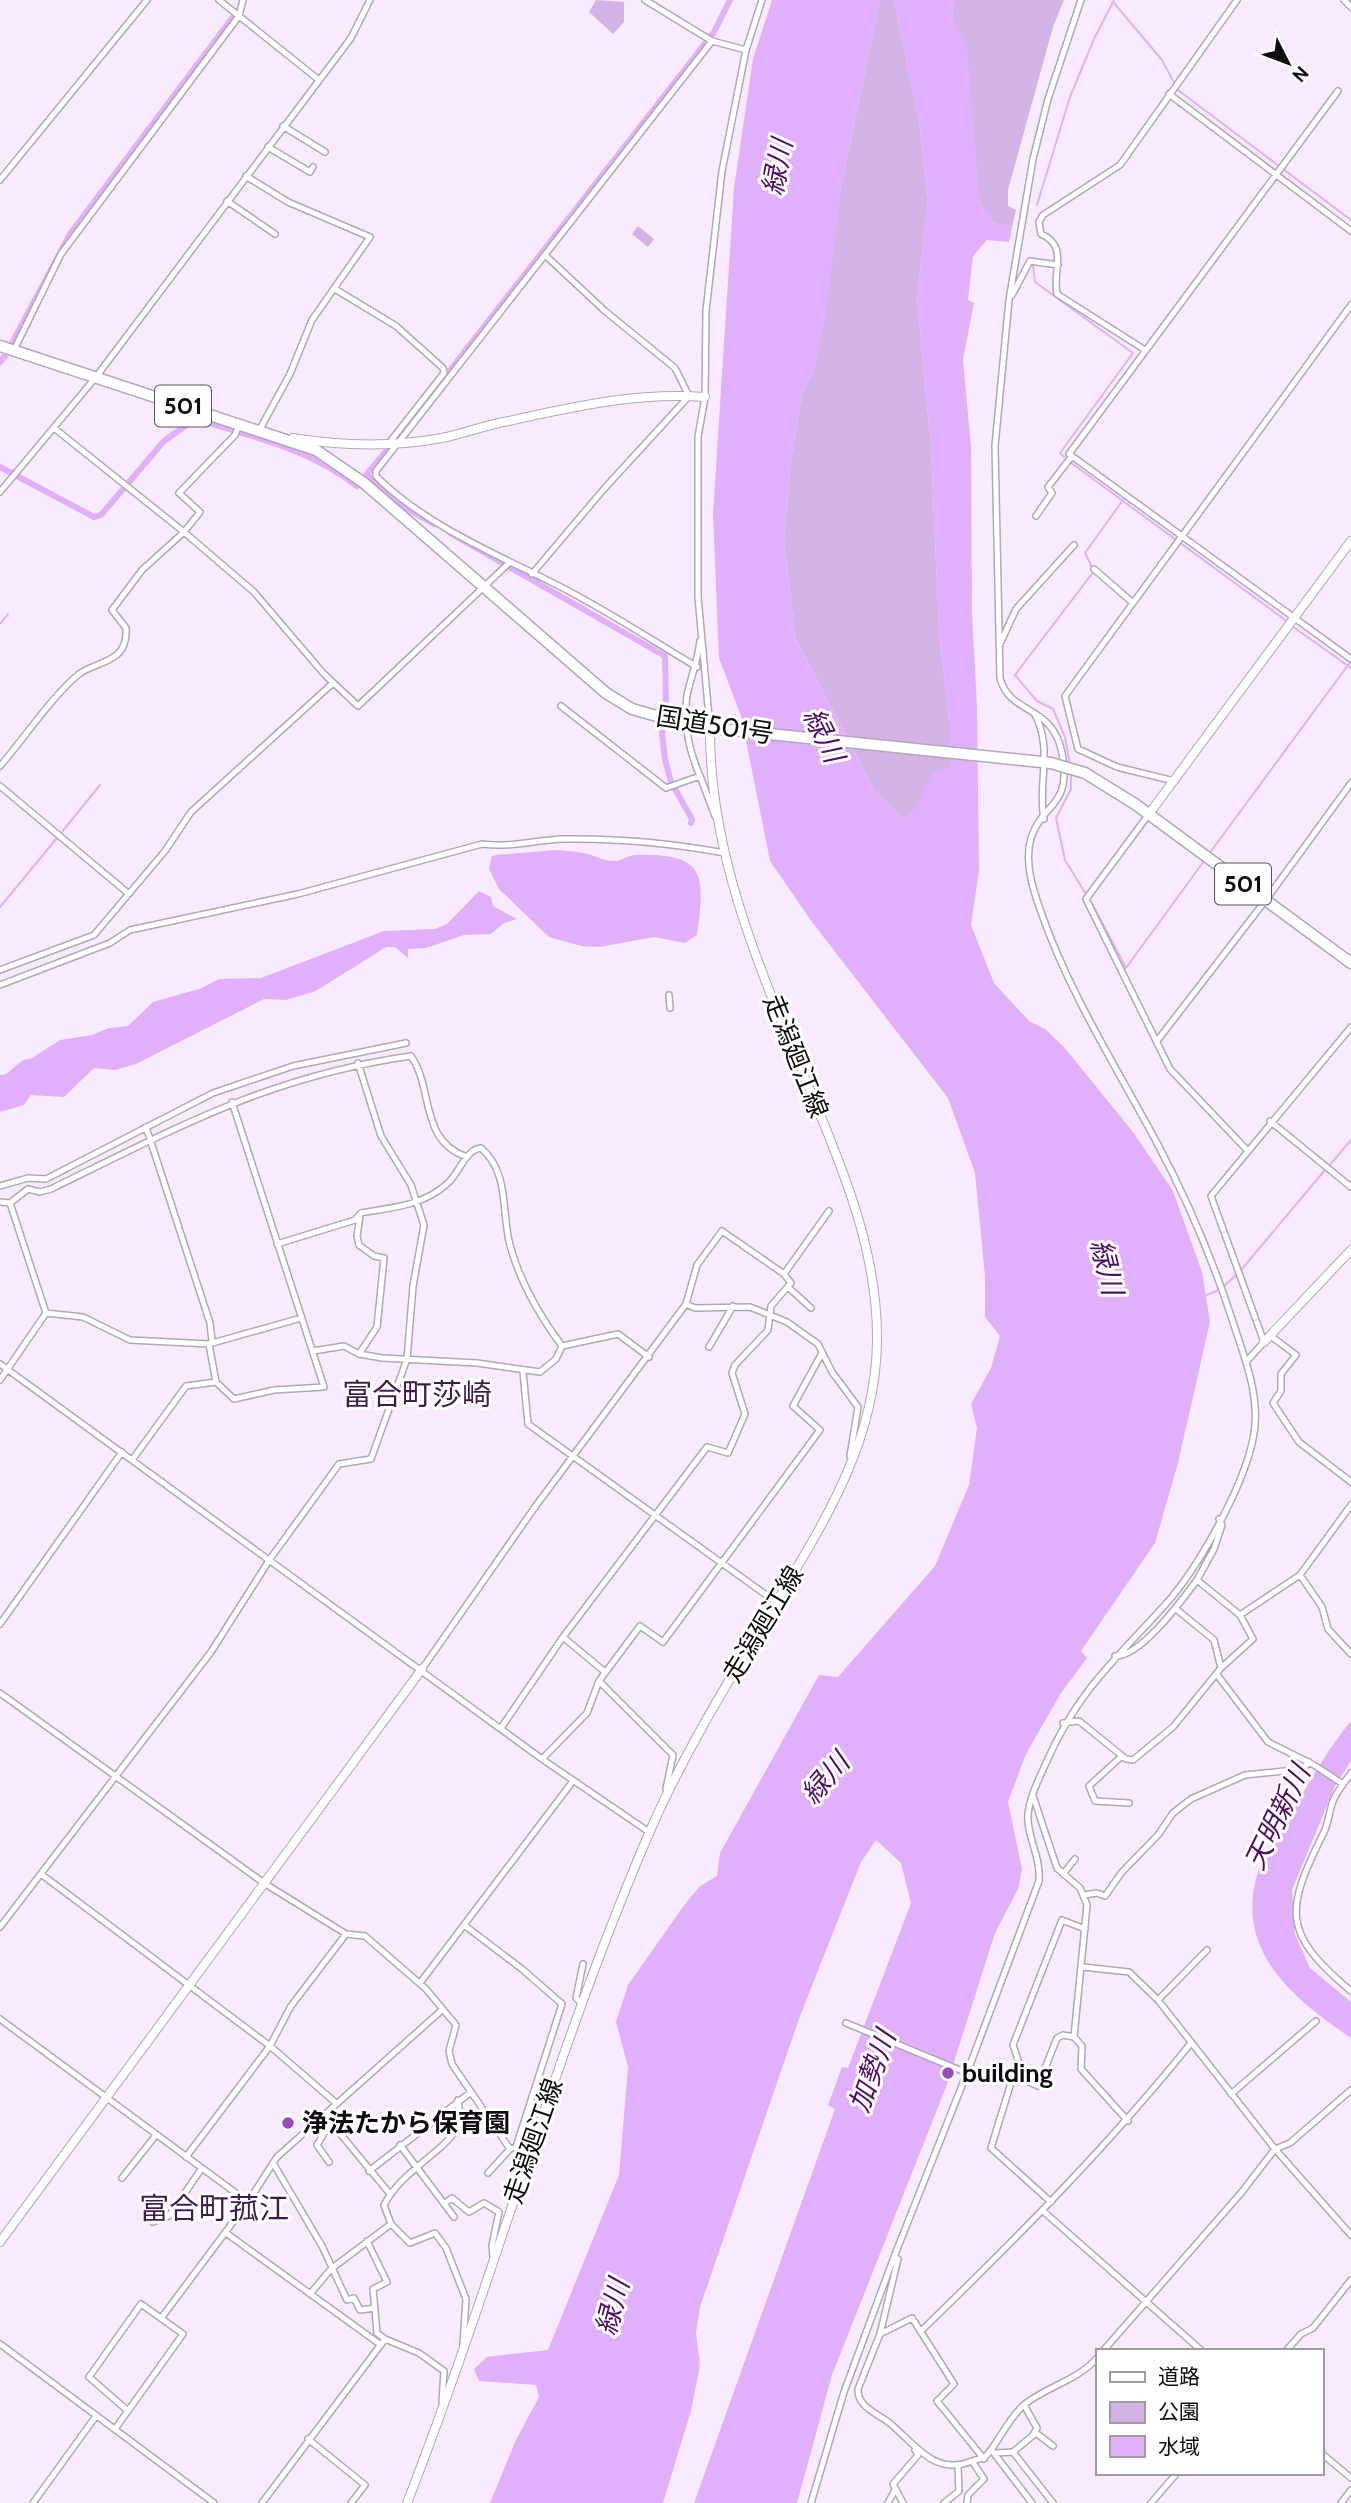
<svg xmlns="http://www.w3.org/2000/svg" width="1351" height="2503" font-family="Cabin,'Noto Sans JP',sans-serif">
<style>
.green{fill:#d3b2e6}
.water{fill:#e1b0fc}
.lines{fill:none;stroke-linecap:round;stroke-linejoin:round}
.stream{stroke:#e1b0fc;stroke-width:2}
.canal{stroke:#e1b0fc;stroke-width:6}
.street-casing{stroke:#b2a7b9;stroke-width:8}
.secondary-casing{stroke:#b2a7b9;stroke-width:10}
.highway-casing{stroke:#b2a7b9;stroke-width:13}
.street{stroke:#fff;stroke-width:5}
.secondary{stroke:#fff;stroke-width:8}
.highway{stroke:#fff;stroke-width:10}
.highway-bridge-casing{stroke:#b2a7b9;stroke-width:13;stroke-linecap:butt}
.highway-bridge{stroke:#fff;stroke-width:10}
.poi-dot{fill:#974bbc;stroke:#fff;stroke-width:2.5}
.labels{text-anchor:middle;stroke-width:6;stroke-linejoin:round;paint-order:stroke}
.shield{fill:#fff;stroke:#575458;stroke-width:2}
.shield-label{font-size:24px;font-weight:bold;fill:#0f0b11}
.street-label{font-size:26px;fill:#0f0b11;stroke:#fff}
.poi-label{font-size:26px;font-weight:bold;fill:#0f0b11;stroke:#fff;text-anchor:start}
.water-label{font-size:28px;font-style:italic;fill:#4f0f69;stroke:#fff}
.quarter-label{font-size:30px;fill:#3f1b51;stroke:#fff}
</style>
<rect width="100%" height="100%" fill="#f8ebff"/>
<!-- green -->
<path class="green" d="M596 0 624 2V22L613 34 589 12Z
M880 0H894L919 122 928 199 917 299 931 446 939 630 949 720 950 767 912 814 903 819 876 793 795 638 784 540 791 458 802 394 815 367 841 187Z
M954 0H1064L1053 27 1008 190V206L1016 210 1012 227 993 223 980 203 952 17Z
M638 226 654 239 648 247 632 234Z"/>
<!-- water -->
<path class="water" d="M772 0H880L841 187 826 316 815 367 802 394 791 458 784 540 795 638 876 793 903 819 912 814 934 771 949 767V720L939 630 931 446 917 299 928 198 919 122 894 0H954L952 17 967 47 980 203 993 223 1012 227 1009 242 987 240 973 256 968 300 974 303 963 359 971 448 972 614 977 706 979 870 971 925 994 983 1029 1021 1045 1029 1064 1047 1133 1132 1173 1191 1202 1272 1210 1322 1178 1463 1155 1543 1081 1651 1087 1658 1061 1693 1026 1754 1008 1802 1022 1869 1018 1889 995 1933 946 2087 832 2375 797 2503H694L835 2109 828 2105 842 2067 848 2068 911 1903 901 1863 876 1840 861 1862 800 2016 700 2307 696 2333 700 2365 691 2411 663 2503H490L515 2442 539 2397 536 2385 479 2381 474 2369 487 2357 548 2350 619 2175 628 2067 616 2022 628 1985 685 1904 700 1886 717 1876 720 1853 819 1675 838 1677 935 1566 969 1485 977 1428 971 1404 991 1368 1000 1336 985 1317V1276L975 1173 948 1098 812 922 770 861 741 716 719 658 713 514 734 188 753 59Z
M556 850C565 851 574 851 583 853 593 854 605 862 615 861 622 861 628 855 635 855 704 853 706 872 697 935L685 943 654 937 600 947 581 946 549 937 499 889 489 869 492 856 496 855Z
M479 891 491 897 493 906 517 919 504 923 491 934 464 935 426 948 408 949V958L395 947H386L316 991 286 1000 264 999 136 1064 115 1070 94 1068 64 1097 31 1095 24 1105 0 1112V1075L6 1074 23 1060 32 1058 60 1040 92 1035 109 1028 128 1026 153 1002 202 988 219 979 261 978 384 931 435 929 447 924Z
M1351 1721V1761L1335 1786 1292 1890 1295 1934 1310 1968 1351 2002V2038C1289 1996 1231 1947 1260 1866 1267 1848 1280 1831 1290 1815 1309 1783 1327 1750 1351 1721Z"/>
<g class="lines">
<!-- stream -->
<path class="stream" d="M1114 3 1162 60 1178 90 1351 220
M1037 205 1070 97 1094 39 1114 0
M1033 265 1035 282 1133 353 1060 453 1064 457
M1070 462 1288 622
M0 624 8 614
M1292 626 1351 668
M1070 765 1065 737 1053 709 1037 701 1015 675 1094 571 1085 553 1123 500
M1071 774V789L1056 818 1065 860 1095 909 1126 968 1204 861
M61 833 100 785
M1209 854 1351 661
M0 907 57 838
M1329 1166 1351 1140
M1241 1270 1325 1170
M1223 1287 1237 1274
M1204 1296 1219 1290"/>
<!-- canal -->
<path class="canal" d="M11 345 70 234 239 9
M0 362 5 356
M398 437 714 32 730 0
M0 467 94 517 101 515 164 441 195 419C252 436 309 449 357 486L387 450
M367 475 400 505 434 524
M450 533 665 656 666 706 662 734 665 759 671 782 692 819 691 823"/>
<!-- street casing -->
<g class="street-casing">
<path id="street" d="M219 0 319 80
M645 0 712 41 746 50
M1344 0 1351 7
M1338 91 1069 454 1351 659
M1169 94 1351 231
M283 126 325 152
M268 147 310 172 313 167
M246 176 288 202 370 237 312 320 290 374 260 429
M0 180 147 0
M227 201 275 234
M335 289 396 326 443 368 444 373 389 443
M1012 295 1030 261 1058 265
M14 350 61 254 239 16 243 0
M1145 350 1057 294C1052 271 1069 246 1041 234L1039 222 1043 215 1120 165 1237 0
M54 428 184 532 254 592 324 674 358 706 509 563
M0 492 96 377 351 38 370 0
M1036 516 1052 493 1048 487 1072 456
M1094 569 1133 603
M532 574 603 490 689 396 675 368 605 311 545 255
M999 646 1016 609 1074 545
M697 667C648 638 599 605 549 581 491 552 421 522 376 476V471L398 443 712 41
M561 706 666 788 700 776C689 751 683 723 687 695 691 677 698 660 700 641
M1034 713C1054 747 1037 786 1044 819
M710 728 698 597V437L705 397 706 311 722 171 746 50 762 0
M0 766C23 740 53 695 79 674 98 660 128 664 126 628L112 610 142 570 184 532 200 512 179 493 235 435 239 425
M700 776 715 816
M1174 781 1117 767 1078 749 1065 696 1351 305
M0 786 129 894
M1149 814 1086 899 1170 1069 1247 1150
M0 970 94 935 165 851 191 812 333 683
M0 985 110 943 130 930 298 894 482 844C510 848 536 840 563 839 618 838 671 843 725 853
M669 995 670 1008
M1157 1041 1265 901 1351 783
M1270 1121 1351 1187
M146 1127 210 1323 212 1341
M0 1186 28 1178 46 1179 213 1093 293 1066 406 1043
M0 1202 10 1203 28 1189 40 1192 51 1189C176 1128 270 1076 411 1056 434 1089 419 1141 467 1157
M10 1203 46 1313
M277 1244 355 1220 361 1213C394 1207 423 1206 448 1183 459 1173 466 1149 481 1148 510 1173 501 1212 510 1245 520 1283 539 1315 562 1346
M784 1274 829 1211
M789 1288 811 1308
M686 1304 695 1308 750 1307 787 1322 818 1344 832 1372 858 1407 850 1456
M46 1313 83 1317 130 1340 209 1344 301 1318
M1271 1336 1296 1355 1281 1374V1391L1273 1403 1299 1442 1351 1482
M209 1344 216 1382 234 1399 274 1390 324 1387 232 1102
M562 1346 618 1334 649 1357
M709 1347 733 1306
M313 1351 344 1346 359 1354 382 1358 477 1363 540 1372 556 1359 562 1346
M359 1354 377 1327 384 1258 374 1256 359 1245 357 1236 360 1216
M1246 1362 1264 1342 1211 1196 1351 1027
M0 1364 542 1759 649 1832
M523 1372 528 1424 776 1602
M0 1380 46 1313
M132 1460 186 1386 216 1382
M1300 1575 1322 1607 1328 1629 1351 1654
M1176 1609 1214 1640 1221 1668
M1240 1615 1300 1575 1351 1505
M0 1624 122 1452
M563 1637 605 1672
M1115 1656C1141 1657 1182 1600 1197 1580
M422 1669 535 1507 686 1304 697 1265 722 1231 784 1274 791 1283 771 1306 768 1330 735 1365 732 1373 745 1414 728 1453 707 1447 563 1637 501 1728
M1218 1676 1268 1742 1314 1765 1343 1784
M599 1681 673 1755 666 1789
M0 1693 264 1883 346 1934 365 1936 426 1989 456 2025 449 2051 452 2064 510 2149 516 2147 562 2004 522 1969 464 1925
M1063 1723 1079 1721 1126 1759 1133 1760 1173 1727 1221 1668 1253 1639 1240 1615 1197 1580 1214 1549 1222 1525 1219 1519
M1122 1756 1089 1786 1095 1801 1129 1803
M542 1759 587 1713 599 1681 640 1626 663 1642 820 1430 793 1406 822 1353
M1351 1773C1345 1782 1337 1791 1333 1801 1329 1811 1329 1822 1324 1832 1286 1909 1280 1932 1351 1991
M1033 1796 1057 1868 1080 1888 1087 1905 1074 2037 1082 2046 1081 2069 1128 2121
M41 1874 270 2046 336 2103
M1063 1874 1075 1859
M1084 1895 1097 1893 1105 1896 1122 1872 1158 1835 1173 1813 1191 1799 1245 1775 1303 1769 1309 1762
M0 1927 211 1652 270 1559 339 1464 371 1459 407 1359 413 1286 424 1225 411 1185 381 1136 358 1063
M1083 1967 1129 1972 1158 2000 1275 2149 1351 2235
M420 1983 573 1781
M1158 2000 1207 1950
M581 2003 576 1998 583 1964
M0 2019 248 2202
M846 2023 967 2073 894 2257 898 2259 880 2334 858 2389C857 2408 880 2414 892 2425 917 2447 936 2476 972 2461 981 2458 984 2460 990 2451 1001 2437 1011 2415 1025 2404 1048 2386 1078 2380 1097 2358
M967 2073 1039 1881C1041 1856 1026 1835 1028 1814 1030 1796 1039 1779 1046 1763 1077 1692 1114 1661 1164 1606 1198 1569 1243 1488 1253 1439 1262 1398 1244 1357 1232 1319 1212 1258 1188 1201 1157 1143 1117 1068 1069 993 1041 912 1033 890 1024 862 1031 838 1043 801 1072 809 1062 753 1052 703 1010 716 1000 678L995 446 1009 300 1033 159 1048 99 1081 0
M1014 2075 1038 2086 1057 2038 1063 2035 1074 2037
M1231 2094 1316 2021
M458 2100 461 2126C454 2132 449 2140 442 2146 421 2165 398 2179 384 2205L391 2224 410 2243 435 2233 446 2248 466 2299 463 2344
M324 2114 390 2194
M400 2145 454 2217
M186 2157 270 2046 291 2006 346 1934
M329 2162 317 2145 330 2123
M273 2163 322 2246 347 2300 354 2298 360 2310 375 2308
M369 2171 471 2092
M488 2173 510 2149
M122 2178 156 2135
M1051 2202 991 2148 1018 2060 1013 2045 1062 1920 1085 1929
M445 2203 452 2198 469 2212 484 2203 499 2212 492 2245 493 2257
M1043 2211 1202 2351
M153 2222 169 2216 202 2168
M226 2233 381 2345
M367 2241 387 2282 373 2289 377 2333 385 2339 419 2353 444 2371 442 2402
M310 2294 331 2269 391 2224
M162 2317 248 2202 277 2157 442 2010
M921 2331C1016 2239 1108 2146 1191 2043
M880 2334 912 2318 954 2384 937 2401 984 2459
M0 2344 214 2503
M1103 2351 1241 2193 1275 2149 1290 2143 1351 2090
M1286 2351 1301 2334 1313 2328 1351 2280
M1024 2405 1037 2428 1033 2435
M115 2429 183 2334 141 2304 89 2377 128 2411
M308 2439 365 2485 351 2503
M993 2452 1032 2503
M1013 2452 1036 2433 1053 2446
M994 2453 1013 2452 1053 2503
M1321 2453 1351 2478
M33 2503 96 2416
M262 2503 385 2339
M811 2503 844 2392 894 2257
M888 2503 895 2490
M903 2503 893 2484 918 2455 915 2450
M944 2503 959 2491 958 2467
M967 2503 968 2495 984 2479 972 2461
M1151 2503 1177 2473
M1341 2503 1351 2490"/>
</g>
<!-- secondary casing -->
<g class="secondary-casing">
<path id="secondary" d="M293 438C342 446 393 447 442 438 462 434 480 427 499 423 569 408 632 392 705 397
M1149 814 1351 541
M1264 1342 1351 1250
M0 2242 422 1669
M407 2503C493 2283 554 2055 647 1838 682 1756 729 1680 775 1604 825 1521 876 1441 877 1341 878 1257 847 1179 815 1102 766 983 709 861 710 728"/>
</g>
<!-- highway casing -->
<g class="highway-casing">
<path id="highway" d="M0 346 316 450 364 483 606 693
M692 726 1051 763
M1135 804 1351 963"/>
</g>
<!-- street -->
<use href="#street" class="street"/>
<!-- secondary -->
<use href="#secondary" class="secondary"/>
<!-- highway -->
<use href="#highway" class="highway"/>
<!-- highway-bridge casing -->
<g class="highway-bridge-casing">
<path id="highway-bridge" d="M606 693 632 709 692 726
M1051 763 1085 773 1135 804"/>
</g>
<!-- highway-bridge -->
<use href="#highway-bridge" class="highway-bridge"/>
</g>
<!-- markers -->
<g class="poi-dot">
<circle cx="948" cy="2073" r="7"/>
<circle cx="288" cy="2123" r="7"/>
</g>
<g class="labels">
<!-- shield labels -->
<g class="shield">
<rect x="155" y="385.5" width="56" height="41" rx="5"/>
<rect x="1215" y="863.5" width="56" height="41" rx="5"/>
</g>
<g class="shield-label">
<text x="183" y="414">501</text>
<text x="1243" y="892">501</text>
</g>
<!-- street labels -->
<g class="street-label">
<text transform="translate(715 725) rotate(9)" y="9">国道501号</text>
<text transform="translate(796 1056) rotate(68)" y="9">走潟廻江線</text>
<text transform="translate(763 1624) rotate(-59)" y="9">走潟廻江線</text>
<text transform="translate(533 2141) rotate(-71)" y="9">走潟廻江線</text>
</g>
<!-- poi labels -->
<g class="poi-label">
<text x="962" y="2082">building</text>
<text x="302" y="2132">浄法たから保育園</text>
</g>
<!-- water labels -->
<g class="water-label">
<text transform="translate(777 167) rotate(-79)" y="10">緑川</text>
<text transform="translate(824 735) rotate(64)" y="10">緑川</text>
<text transform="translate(1107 1267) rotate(76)" y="10">緑川</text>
<text transform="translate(825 1778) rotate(-49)" y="10">緑川</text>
<text transform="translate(1277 1817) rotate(-64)" y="10">天明新川</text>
<text transform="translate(872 2071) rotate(-70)" y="10">加勢川</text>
<text transform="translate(612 2307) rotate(-75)" y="10">緑川</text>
</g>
<!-- quarter labels -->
<g class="quarter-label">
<text x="417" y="1405">富合町莎崎</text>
<text x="214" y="2219">富合町菰江</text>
</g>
</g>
<!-- legend -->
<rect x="1096" y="2349" width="228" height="126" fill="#ffffff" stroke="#9f9da0" stroke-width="2"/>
<rect x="1110" y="2372" width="35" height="10" fill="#ffffff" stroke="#9f9da0" stroke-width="2"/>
<text x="1158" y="2384" font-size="21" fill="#0f0b11">道路</text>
<rect x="1110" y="2402" width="35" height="21" fill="#d3b2e6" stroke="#9f9da0" stroke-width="2"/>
<text x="1158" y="2419" font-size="21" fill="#0f0b11">公園</text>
<rect x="1110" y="2436" width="35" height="21" fill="#e1b0fc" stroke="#9f9da0" stroke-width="2"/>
<text x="1158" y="2454" font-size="21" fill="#0f0b11">水域</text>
<!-- north arrow -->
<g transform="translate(1288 63) rotate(132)" stroke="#ffffff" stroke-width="5" paint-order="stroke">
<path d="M0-5L12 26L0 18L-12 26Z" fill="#0f0b11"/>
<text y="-10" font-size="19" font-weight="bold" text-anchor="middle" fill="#0f0b11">N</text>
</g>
</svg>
